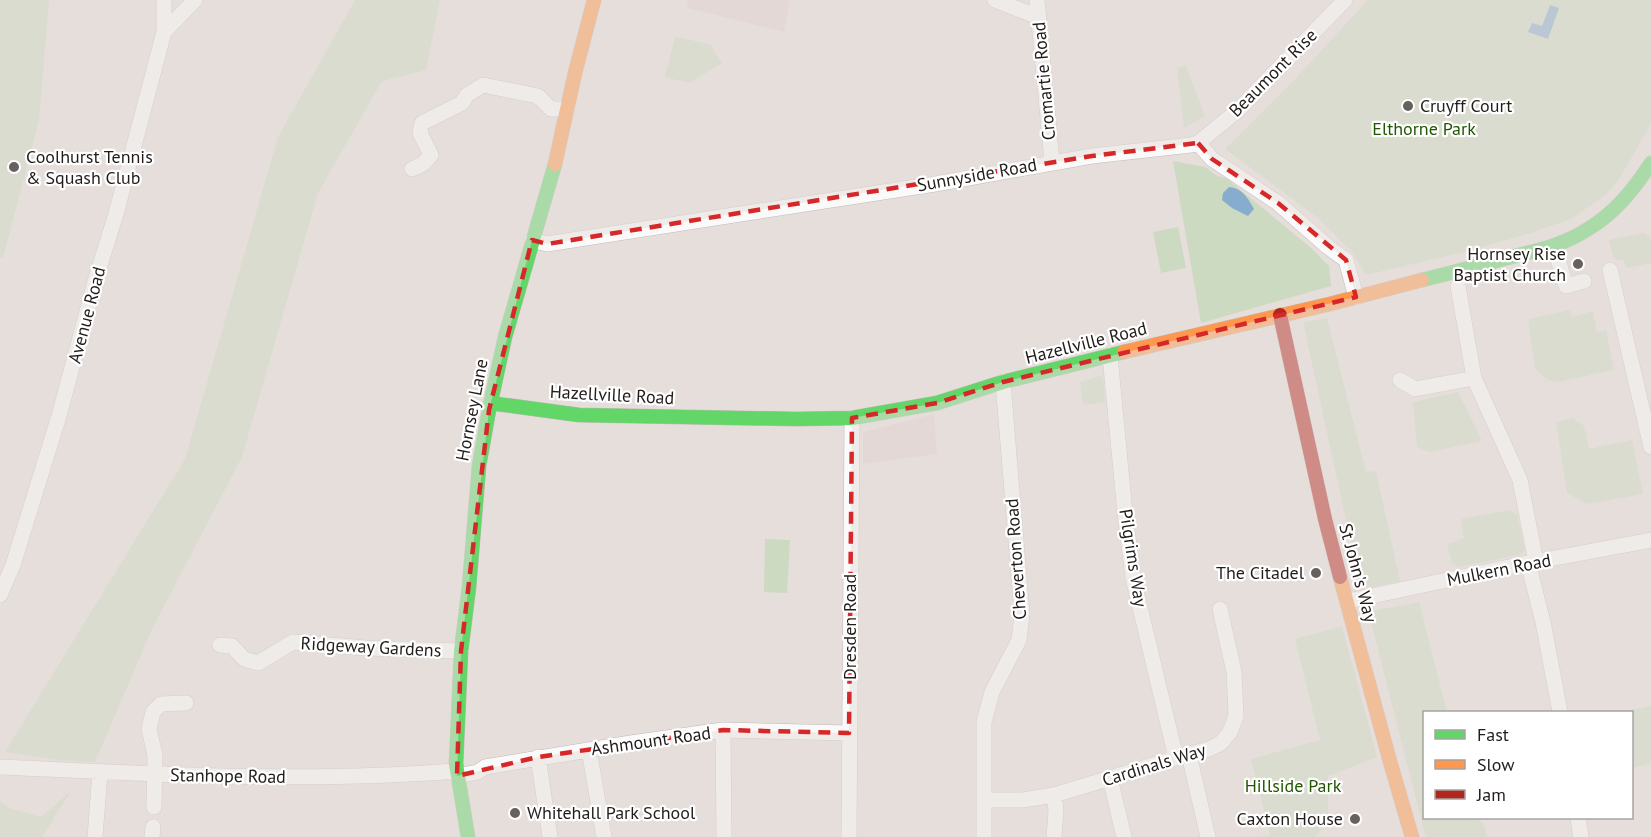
<svg xmlns="http://www.w3.org/2000/svg" width="1651" height="837" font-family="'PT Sans',sans-serif">
<style>
.commercial{fill:#e3d1d2}
.green{fill:#ccdac1}
.water{fill:#86acce}
.lines{fill:none;stroke-linecap:round;stroke-linejoin:round}
.street-casing{stroke:#c0bab8;stroke-width:16}
.fast-casing{stroke:#c0bab8;stroke-width:15}
.slow-casing{stroke:#c0bab8;stroke-width:15}
.jam-casing{stroke:#c0bab8;stroke-width:15}
.street{stroke:#fbfafa;stroke-width:15}
.fast{stroke:#63d668;stroke-width:14}
.slow{stroke:#ff974d;stroke-width:14}
.jam{stroke:#b3261e;stroke-width:14}
.marked{fill:none;stroke:#d62828;stroke-width:4.5;stroke-dasharray:12 8;stroke-linejoin:round}
.poi-dot{fill:#66605e;stroke:#fff;stroke-width:2}
.labels{text-anchor:middle;stroke-width:4.5;stroke-linejoin:round;paint-order:stroke}
.street-label{font-size:18px;fill:#211c1a;stroke:#fff}
.poi-label{font-size:18px;fill:#211c1a;stroke:#fff;text-anchor:start}
.park-label{font-size:18px;fill:#205700;stroke:#fff}
</style>
<rect width="100%" height="100%" fill="#e6dedb"/>
<!-- commercial -->
<path class="commercial" d="M688 0H790L784 32 687 8Z
M934 414 937 454 863 464V432Z"/>
<!-- green -->
<path class="green" d="M0 0H49L39 120 3 258 0 257Z
M355 0H440L426 70 382 81 318 193 242 457 152 629 95 762 58 760 5 752 185 459 278 137Z
M1368 0H1651V124L1618 181 1604 196 1571 219 1531 233 1464 252 1366 275 1353 253 1318 218 1225 149 1295 79Z
M675 37 710 44 722 63 689 83 665 77Z
M1186 66 1205 116 1184 128 1177 68Z
M1173 161 1205 167 1217 176 1226 178 1310 247 1329 266 1331 286 1201 323Z
M1178 227 1186 268 1161 273 1153 232Z
M1644 233 1651 238V263L1626 268 1624 260 1618 261 1613 257 1609 240Z
M1570 310 1572 317 1593 311 1597 332 1606 330 1614 370 1558 382 1548 380 1535 369 1528 319Z
M1327 318 1366 472 1376 471 1400 581 1367 588 1360 585 1303 322Z
M1103 375 1105 402 1083 405 1080 382Z
M1458 392 1482 441 1429 452 1417 447 1413 402Z
M1573 418 1584 426 1589 449 1632 440 1643 494 1587 504 1567 493 1556 422Z
M1510 510 1517 515 1525 549 1520 555 1458 567 1452 563 1447 544 1464 538 1461 519Z
M765 539 790 540 787 593 764 592Z
M1419 602 1447 712H1424V818H1477L1484 825 1487 837H1426L1423 827 1370 618 1374 611Z
M1342 626 1377 757 1328 776V822L1315 836 1316 837H1263L1270 835 1251 759 1320 740 1295 639Z
M1651 706V763L1632 768V712H1620Z
M71 791 42 837H0V801L9 808 41 817Z"/>
<!-- water -->
<path class="water" d="M1550 5 1559 8 1548 39 1528 32 1532 23 1542 26Z
M1229 187C1242 188 1248 198 1254 209L1248 216 1232 208 1222 200 1223 193Z"/>
<g class="lines">
<!-- street casing -->
<g class="street-casing">
<path id="street" d="M995 0 1038 17
M1037 0 1052 162
M164 32 195 0
M1198 143 1212 159 1278 203 1328 247 1346 260 1356 297
M412 169 423 164 431 155 420 133 422 123 462 103 467 95 483 85 538 96 551 109H567
M532 240 547 244 935 184 1092 156 1191 145 1198 143 1237 111 1345 0
M1554 246 1566 286 1584 281
M1610 270 1651 447
M1458 286 1474 378 1520 480 1536 562
M1110 356 1125 513 1133 578 1176 758
M1400 380 1415 389 1474 378
M1528 563 1543 622 1560 712
M0 595 13 565 59 416 96 278 116 214 164 32V0
M1348 601 1528 563 1651 540
M220 645 232 646 244 659 258 663 293 642 366 648 461 651
M723 730 724 837
M589 750 604 837
M1189 755 1208 837
M538 757 550 837
M0 767C152 774 304 783 456 771
M457 776 478 772 485 767 631 743 723 730 849 733
M1110 778 1124 837
M985 800H1023L1054 795 1176 758 1209 749 1221 743 1230 732 1236 716 1234 672 1220 609
M154 807 155 755 149 729 153 712 161 704 186 703
M1578 818 1581 837
M95 837 100 773
M152 837 153 827
M849 837 852 418
M984 837V722L992 692 1019 640 1022 614 1003 382
M1054 837 1056 810 1054 795"/>
</g>
<!-- fast casing -->
<g class="fast-casing">
<path id="fast" d="M1422 280C1450 273 1478 266 1507 258 1535 251 1564 245 1588 229 1615 213 1634 189 1651 163
M490 403 579 415 796 419 852 418 937 403 1003 382 1124 352
M468 837 456 764 461 651 469 587 479 466 489 410 505 337 555 164"/>
</g>
<!-- slow casing -->
<g class="slow-casing">
<path id="slow" d="M555 164 575 73 594 0
M1124 352 1330 304 1422 280
M1340 577 1389 758 1412 837"/>
</g>
<!-- jam casing -->
<g class="jam-casing">
<path id="jam" d="M1280 315 1325 519 1340 577"/>
</g>
<!-- street -->
<use href="#street" class="street"/>
<!-- fast -->
<use href="#fast" class="fast"/>
<!-- slow -->
<use href="#slow" class="slow"/>
<!-- jam -->
<use href="#jam" class="jam"/>
</g>
<!-- marked area -->
<path d="M0 0H1651V837H0ZM1198 143 1212 159 1278 203 1346 260 1356 297 1003 382 937 403 852 418 849 733 723 730 538 757 457 776 461 651 489 410 532 240 547 244 1092 156Z" fill="#e6dedb" fill-opacity=".55" fill-rule="evenodd"/>
<path class="marked" d="M1198 143 1212 159 1278 203 1346 260 1356 297 1003 382 937 403 852 418 849 733 723 730 538 757 457 776 461 651 489 410 532 240 547 244 1092 156Z"/>
<!-- markers -->
<g class="poi-dot">
<circle cx="1408" cy="106" r="6"/>
<circle cx="14" cy="167" r="6"/>
<circle cx="1578" cy="264" r="6"/>
<circle cx="1316" cy="573" r="6"/>
<circle cx="515" cy="813" r="6"/>
<circle cx="1355" cy="819" r="6"/>
</g>
<g class="labels">
<!-- street labels -->
<g class="street-label">
<text transform="translate(1273 73) rotate(-45)" y="6">Beaumont Rise</text>
<text transform="translate(1044 81) rotate(-95)" y="6">Cromartie Road</text>
<text transform="translate(977 175) rotate(-10)" y="6">Sunnyside Road</text>
<text transform="translate(87 315) rotate(-75)" y="6">Avenue Road</text>
<text transform="translate(1086 343) rotate(-14)" y="6">Hazellville Road</text>
<text transform="translate(612 395) rotate(3)" y="6">Hazellville Road</text>
<text transform="translate(472 410) rotate(-79)" y="6">Hornsey Lane</text>
<text transform="translate(1133 558) rotate(81)" y="6">Pilgrims Way</text>
<text transform="translate(1016 559) rotate(-94)" y="6">Cheverton Road</text>
<text transform="translate(1499 570) rotate(-11)" y="6">Mulkern Road</text>
<text transform="translate(1358 573) rotate(75)" y="6">St John's Way</text>
<text transform="translate(850 627) rotate(-90)" y="6">Dresden Road</text>
<text transform="translate(371 647) rotate(3)" y="6">Ridgeway Gardens</text>
<text transform="translate(651 741) rotate(-8)" y="6">Ashmount Road</text>
<text transform="translate(1154 765) rotate(-17)" y="6">Cardinals Way</text>
<text transform="translate(228 776) rotate(1)" y="6">Stanhope Road</text>
</g>
<!-- poi labels -->
<g class="poi-label">
<text x="1420" y="112">Cruyff Court</text>
<text x="26" y="163">Coolhurst Tennis<tspan x="26" dy="21">&amp; Squash Club</tspan></text>
<text x="1566" y="260" text-anchor="end">Hornsey Rise<tspan x="1566" dy="21">Baptist Church</tspan></text>
<text x="1304" y="579" text-anchor="end">The Citadel</text>
<text x="527" y="819">Whitehall Park School</text>
<text x="1343" y="825" text-anchor="end">Caxton House</text>
</g>
<!-- park labels -->
<g class="park-label">
<text x="1424" y="135">Elthorne Park</text>
<text x="1293" y="792">Hillside Park</text>
</g>
</g>
<!-- legend -->
<rect x="1423" y="711" width="210" height="108" fill="#ffffff" stroke="#a6a4a3" stroke-width="1.5"/>
<rect x="1435" y="730" width="30" height="9" fill="#63d668" stroke="#a6a4a3" stroke-width="1.5"/>
<text x="1477" y="741" font-size="18" fill="#211c1a">Fast</text>
<rect x="1435" y="760" width="30" height="9" fill="#ff974d" stroke="#a6a4a3" stroke-width="1.5"/>
<text x="1477" y="771" font-size="18" fill="#211c1a">Slow</text>
<rect x="1435" y="790" width="30" height="9" fill="#b3261e" stroke="#a6a4a3" stroke-width="1.5"/>
<text x="1477" y="801" font-size="18" fill="#211c1a">Jam</text>
</svg>
